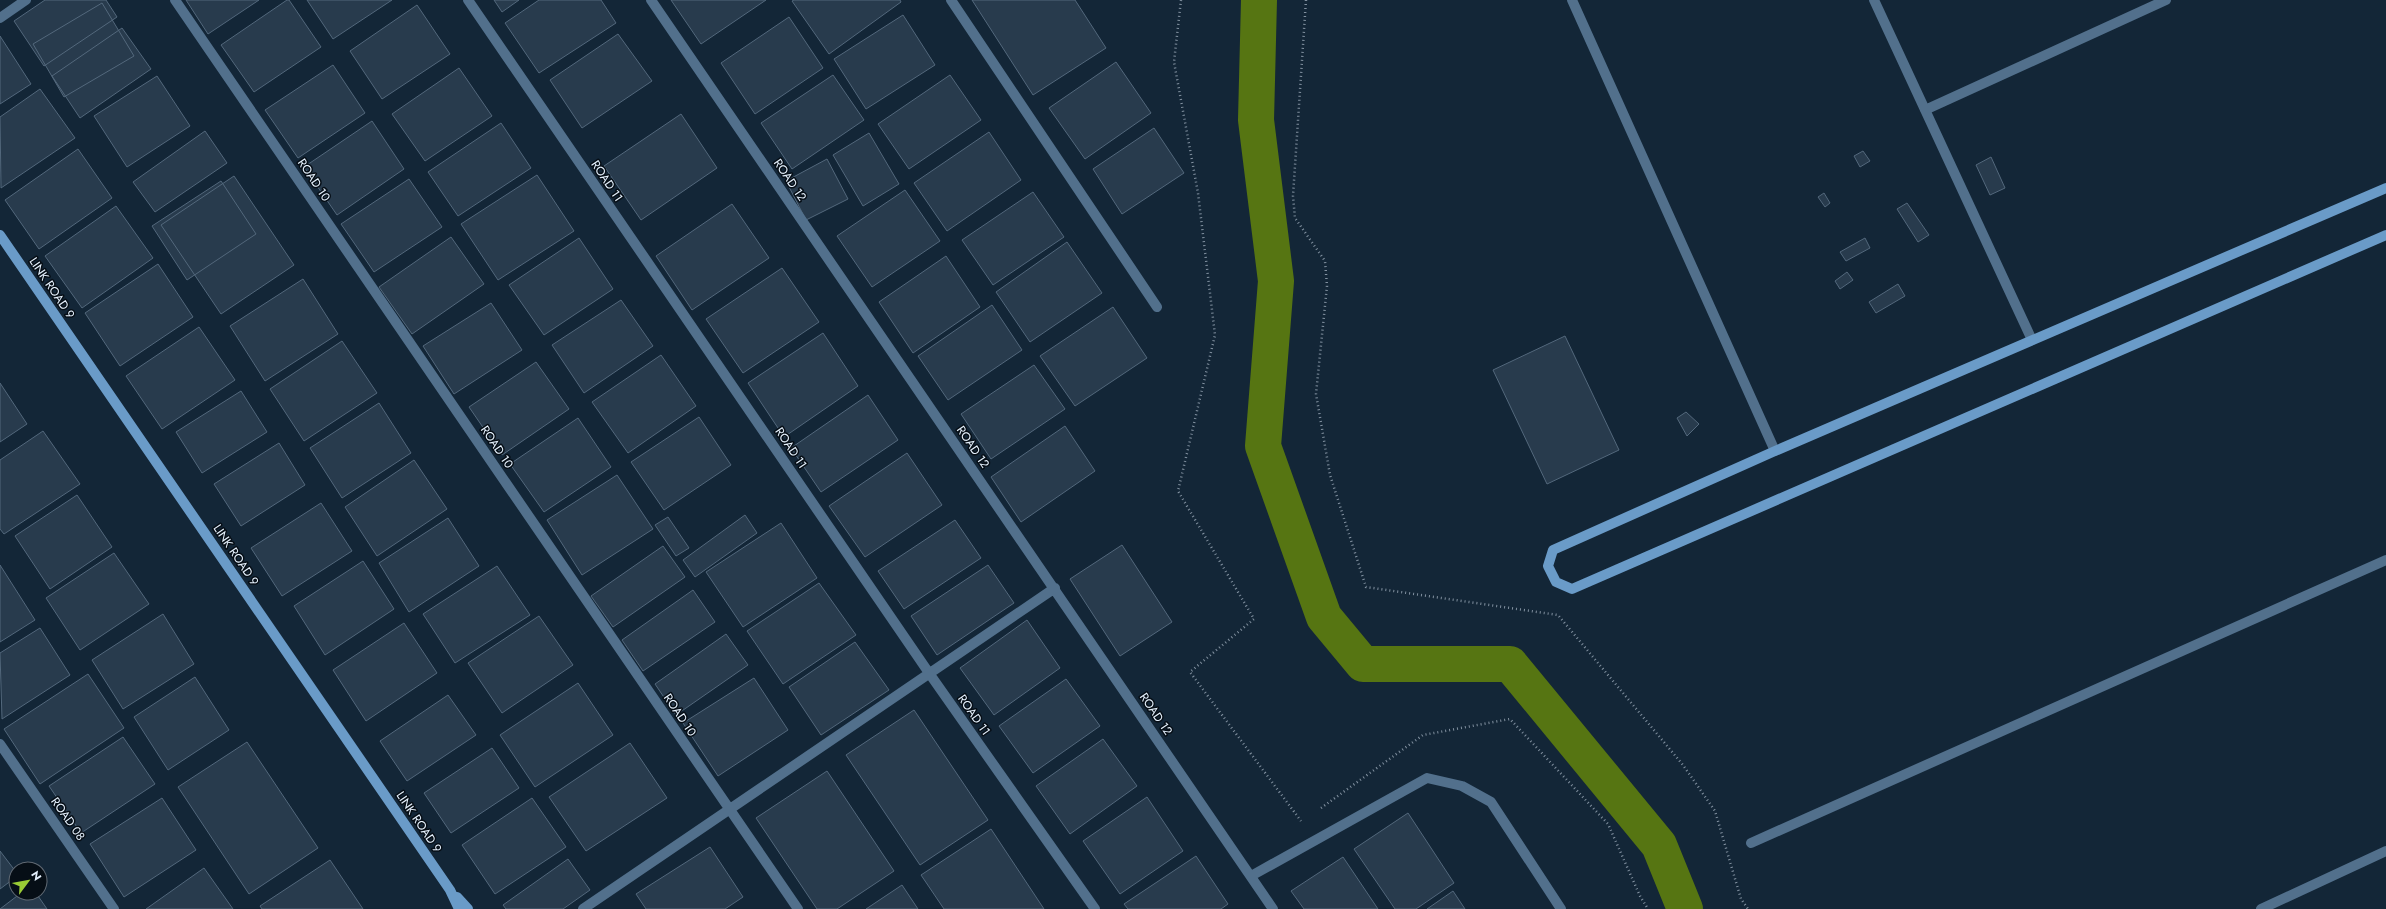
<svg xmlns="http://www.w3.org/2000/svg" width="2386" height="909" font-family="Jost,sans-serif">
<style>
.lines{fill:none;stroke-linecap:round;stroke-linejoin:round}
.canal{stroke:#567512;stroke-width:36}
.building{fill:#283b4d;stroke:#53687c}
.path{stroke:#8291a0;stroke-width:2.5;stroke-dasharray:1 3;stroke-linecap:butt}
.street{stroke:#52708c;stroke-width:10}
.secondary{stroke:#6a9bc8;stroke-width:10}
.labels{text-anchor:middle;stroke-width:3;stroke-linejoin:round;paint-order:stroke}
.street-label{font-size:12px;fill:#e6f2fe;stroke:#060e16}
</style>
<rect width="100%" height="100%" fill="#132637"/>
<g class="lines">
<!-- canal -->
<path class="canal" d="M1259 0 1256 120 1276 281 1263 446 1324 617 1363 664H1510L1659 845 1685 909"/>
</g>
<!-- building -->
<path class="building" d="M45 0H106L117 17 44 66 14 21Z
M186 0H259L208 34Z
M287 0H289L321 47 254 92 221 45Z
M307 0H392L333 39Z
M494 0H519L502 12Z
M539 0H601L616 23 539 73 505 23Z
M671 0H766L701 44Z
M794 0H900L901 2 829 54 792 1Z
M972 0H1075L1106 48 1033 95Z
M102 3 134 56 64 97 33 44Z
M417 5 450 54 382 99 350 51Z
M903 15 935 65 866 109 834 59Z
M789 17 823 68 755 114 721 63Z
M122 28 151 69 80 118 52 76Z
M618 34 652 81 582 128 550 80Z
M0 36 31 84 0 104Z
M1116 62 1151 113 1085 159 1049 108Z
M333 65 365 113 298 158 265 110Z
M459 68 492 116 425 161 392 114Z
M833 75 864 120 792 169 761 123Z
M950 75 981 120 909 169 878 124Z
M157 76 190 126 127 167 94 116Z
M40 89 75 138 1 188 0 117Z
M681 114 717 168 641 220 604 166Z
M372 121 404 169 337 215 304 167Z
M501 123 531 168 458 216 428 172Z
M1154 128 1184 173 1122 214 1093 169Z
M205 131 227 163 155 212 133 182Z
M989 132 1021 180 947 231 914 183Z
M869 133 899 184 863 206 833 155Z
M78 149 112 198 39 249 5 200Z
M1863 151 1870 161 1860 167 1854 156Z
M1991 157 2005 188 1990 195 1976 165Z
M827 159 848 199 806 220 786 181Z
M537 175 574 231 498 280 461 224Z
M234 176 294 265 221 314 161 225Z
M409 179 442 227 374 272 341 224Z
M221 181 256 234 187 280 152 226Z
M905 190 940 241 872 287 837 236Z
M1033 192 1064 237 993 285 962 240Z
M1824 193 1830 203 1825 207 1818 197Z
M1907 203 1929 235 1918 242 1897 209Z
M732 204 769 258 692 310 656 256Z
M116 206 153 258 82 308 45 256Z
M451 237 484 284 412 334 379 287Z
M579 238 613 289 544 335 509 285Z
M1865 238 1870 248 1846 261 1840 252Z
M1067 242 1102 293 1030 342 996 292Z
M946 256 980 307 913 353 879 302Z
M158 264 193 317 120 366 85 313Z
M782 268 819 322 743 373 706 319Z
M1847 272 1853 280 1840 289 1835 281Z
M303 279 338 334 265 381 230 326Z
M1898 284 1905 296 1876 313 1869 302Z
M621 300 653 346 584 393 552 345Z
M491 303 522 350 454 394 423 346Z
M992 305 1022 350 948 400 918 356Z
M1113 307 1147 358 1075 406 1040 356Z
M199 327 235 380 162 429 126 376Z
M823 333 858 386 784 437 748 383Z
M1565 336 1619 450 1547 484 1493 370Z
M342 341 377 393 304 441 270 389Z
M661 355 696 406 628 453 592 402Z
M536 362 569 409 502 455 469 407Z
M1034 365 1065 409 991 459 961 414Z
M0 383 27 424 0 442Z
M241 391 267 432 202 473 176 432Z
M868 395 898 440 821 492 791 448Z
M379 403 411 453 342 498 310 448Z
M1686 412 1699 424 1687 436 1677 418Z
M699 417 731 465 664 510 631 462Z
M578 418 611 467 544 512 510 464Z
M1065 426 1095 471 1021 522 991 477Z
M43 431 80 484 4 534 0 529V460Z
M279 443 305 485 241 526 214 484Z
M907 453 942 505 865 557 829 506Z
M414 460 447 509 377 556 345 507Z
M617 475 653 529 582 575 547 520Z
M77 495 112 547 50 589 15 536Z
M321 503 352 551 282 596 251 548Z
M745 515 757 533 695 577 683 560Z
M668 517 689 548 676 556 655 525Z
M448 518 479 566 409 612 379 563Z
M955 520 981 558 904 609 878 571Z
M781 523 817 578 743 627 706 572Z
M1122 545 1172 622 1120 656 1070 579Z
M663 546 685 577 613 627 591 596Z
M114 553 149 604 80 650 46 598Z
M363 561 394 609 325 655 294 606Z
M0 565 35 620 0 642Z
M988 565 1014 603 937 655 911 616Z
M497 566 530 615 455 663 423 614Z
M819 583 856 635 783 684 747 631Z
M693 590 715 622 643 671 622 640Z
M163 614 194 664 123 709 92 660Z
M539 616 573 665 502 713 468 663Z
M1027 620 1060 668 994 715 960 668Z
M404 623 437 673 366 721 333 670Z
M40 628 70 675 2 719 0 653Z
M726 634 748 665 676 715 655 684Z
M855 642 889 690 821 735 789 687Z
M88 674 124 728 40 784 4 729Z
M195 677 229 730 168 770 134 717Z
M754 678 788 730 718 776 683 723Z
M1066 679 1100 726 1033 773 999 726Z
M578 683 613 735 535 787 500 735Z
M448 695 476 735 407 781 380 741Z
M914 710 988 820 920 865 846 755Z
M123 737 155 784 81 833 49 786Z
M1103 739 1137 786 1070 834 1036 786Z
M247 742 318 848 249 894 178 787Z
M630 743 667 798 586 851 549 797Z
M492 748 519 788 451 833 424 793Z
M827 771 894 871 837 909H817L756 818Z
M1147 797 1183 851 1120 894 1083 841Z
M162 798 196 850 124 897 90 844Z
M532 798 566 847 495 894 462 845Z
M1408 813 1454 883 1416 909H1395L1354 849Z
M991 829 1044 909H944L921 875Z
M710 847 743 897 725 909H646L636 894Z
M0 851 16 872V877L0 889Z
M1196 856 1228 904 1221 909H1128L1124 904Z
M1343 857 1378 909H1304L1291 891Z
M568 859 590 890 563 909H506L503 905Z
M330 860 363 909H262L260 906Z
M204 868 233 909H146Z
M902 885 918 909H866Z
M1453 891 1465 909H1427Z
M21 893H36L47 909H0Z"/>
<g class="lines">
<!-- path -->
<path class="path" d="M1181 0 1174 62 1198 193 1215 335 1178 491 1254 619 1190 672 1301 821
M1306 0 1293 196 1295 218 1325 261 1327 286 1316 394 1330 475 1366 587 1558 615 1683 765 1715 811 1741 899 1748 909
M1321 808 1423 735 1510 719 1608 824 1640 896 1648 909"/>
<!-- street -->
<path class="street" d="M175 0 798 909
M468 0 929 673 1095 909
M651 0 1273 909
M951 0 1157 307
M1572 0 1775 451
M1874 0 2032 340
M0 18 26 0
M1925 110 2166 0
M0 744 114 909
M1751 843 2386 560
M1251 876 1427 778 1462 786 1491 802 1561 909
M583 909 1055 588
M2261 909 2386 851"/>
<!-- secondary -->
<path class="secondary" d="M2386 188 1775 451 1553 550 1548 566 1556 582 1572 589 2386 235
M0 235 450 890 459 909
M457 897 468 909"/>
</g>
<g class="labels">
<!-- street labels -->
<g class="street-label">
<text transform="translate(314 180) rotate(56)" y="4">ROAD 10</text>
<text transform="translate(790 180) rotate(56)" y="4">ROAD 12</text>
<text transform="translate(607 181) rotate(56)" y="4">ROAD 11</text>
<text transform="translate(52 288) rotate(56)" y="4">LINK ROAD 9</text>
<text transform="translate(497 447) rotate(56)" y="4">ROAD 10</text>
<text transform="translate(973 447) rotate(56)" y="4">ROAD 12</text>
<text transform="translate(791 448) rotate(56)" y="4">ROAD 11</text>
<text transform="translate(236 555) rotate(56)" y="4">LINK ROAD 9</text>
<text transform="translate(1156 714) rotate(56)" y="4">ROAD 12</text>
<text transform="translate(680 715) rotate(56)" y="4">ROAD 10</text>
<text transform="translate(974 715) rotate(55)" y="4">ROAD 11</text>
<text transform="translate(68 819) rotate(55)" y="4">ROAD 08</text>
<text transform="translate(419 822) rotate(56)" y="4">LINK ROAD 9</text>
</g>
</g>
<!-- north arrow -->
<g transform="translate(28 881) rotate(58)"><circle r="19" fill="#060e16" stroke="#606973"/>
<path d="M0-3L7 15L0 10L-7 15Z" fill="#99cb35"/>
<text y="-6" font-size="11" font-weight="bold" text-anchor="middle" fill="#e6f2fe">N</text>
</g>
</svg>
